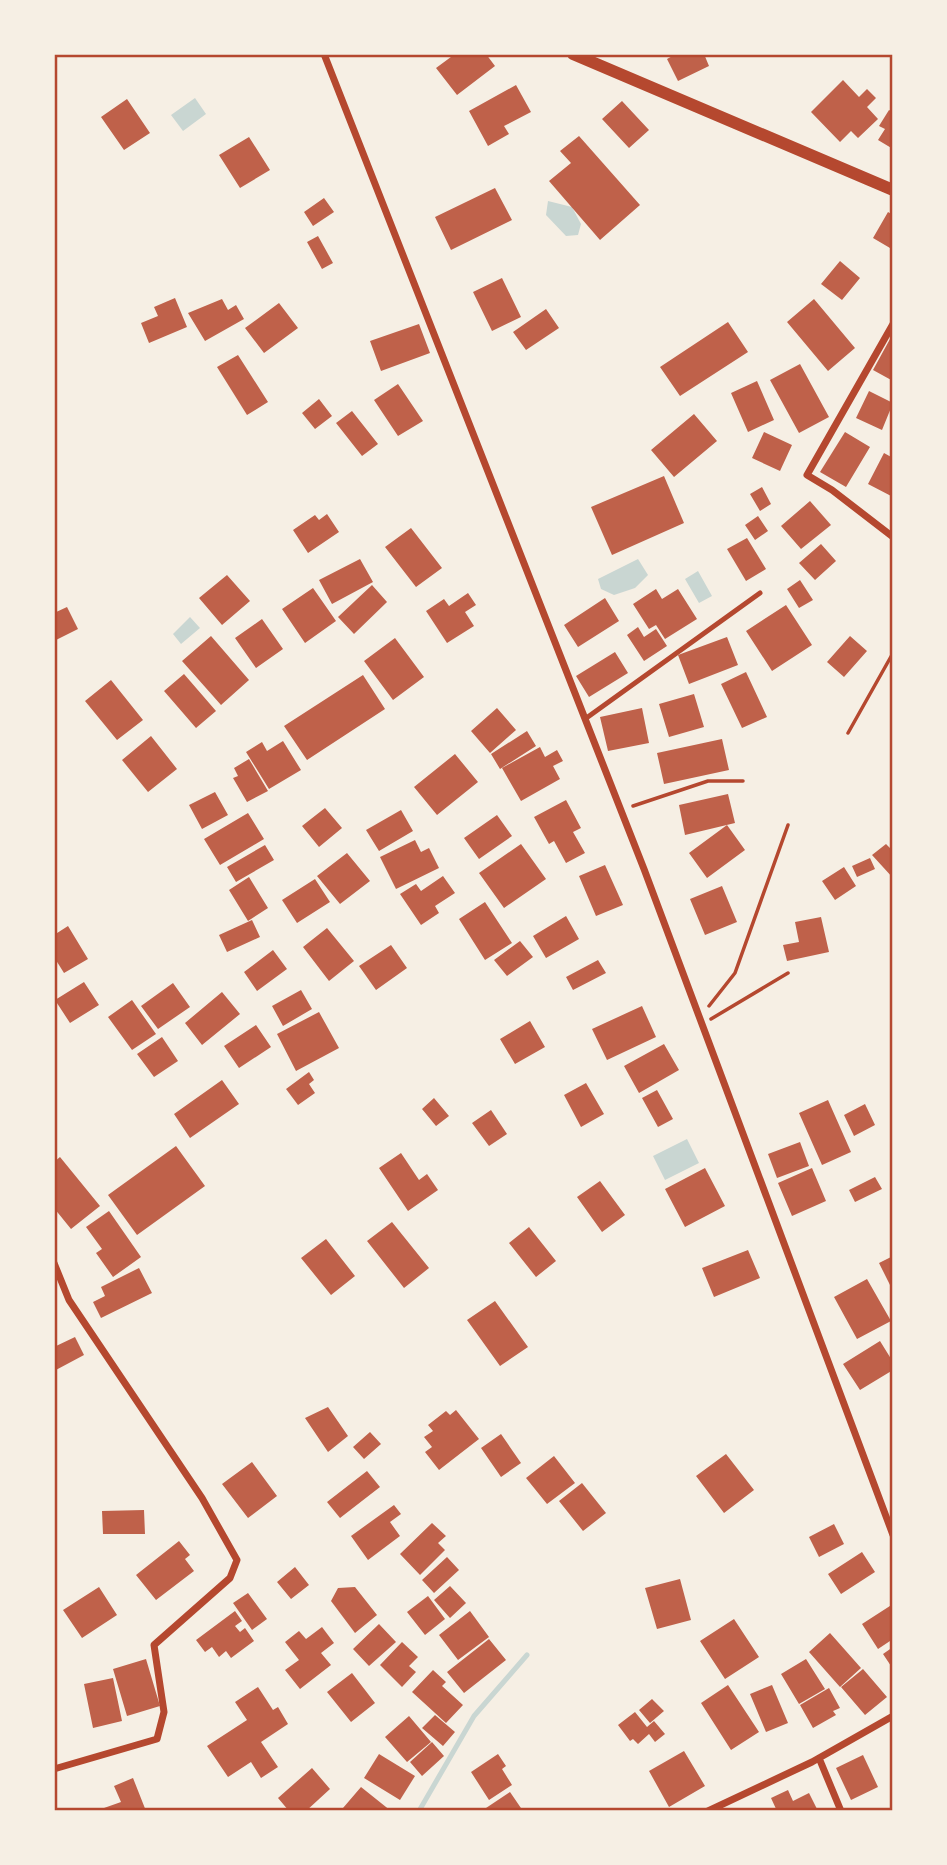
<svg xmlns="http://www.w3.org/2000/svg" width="947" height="1865" font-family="'Sofia Sans Condensed',sans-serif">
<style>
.water{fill:#c9d6d2}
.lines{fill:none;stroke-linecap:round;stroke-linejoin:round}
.stream{stroke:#c9d6d2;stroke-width:5}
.building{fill:#bf614a}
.path{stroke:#b5482f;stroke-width:3.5}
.service{stroke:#b5482f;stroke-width:5}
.minor{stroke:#b5482f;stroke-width:7}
.tertiary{stroke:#b5482f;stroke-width:12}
.neatline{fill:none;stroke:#b5482f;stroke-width:2.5}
</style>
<rect width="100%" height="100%" fill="#f6efe4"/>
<!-- water -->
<path class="water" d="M195 98 206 114 183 131 171 115Z
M548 201 572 207 581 224 578 235 566 236 546 215Z
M638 559 648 575 635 588 614 595 601 589 598 579Z
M698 571 712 596 699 603 685 579Z
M190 617 200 628 181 644 173 634Z
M687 1139 699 1163 665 1180 653 1156Z"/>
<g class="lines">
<!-- stream -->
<path class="stream" d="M419 1811 474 1716 527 1655"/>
</g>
<!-- building -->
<path class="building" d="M455 54H486L495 66 457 95 436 68Z
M676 54H704L709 66 678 81 667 59Z
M843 80 859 97 867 89 876 98 867 107 878 119 858 138 851 131 840 142 811 112Z
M516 85 531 112 504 126 509 134 488 146 469 111Z
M127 99 150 133 124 150 101 117Z
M622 101 649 130 629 148 602 119Z
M889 110 893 112V149L878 140 885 129 879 126Z
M579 136 640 205 600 240 549 181 571 163 560 151Z
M249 137 270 170 240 188 219 155Z
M495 188 512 220 451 250 435 217Z
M324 198 334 212 313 226 304 212Z
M888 212 893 215 890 248 873 238Z
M318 236 333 263 322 269 307 242Z
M840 261 860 278 842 300 821 284Z
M502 278 521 317 492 331 473 292Z
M175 298 187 327 149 343 141 323 158 316 154 307Z
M222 299 228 310 236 305 244 319 205 341 188 313Z
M814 299 855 348 828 371 787 322Z
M279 303 298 328 264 353 245 328Z
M546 309 559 328 526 350 513 332Z
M728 322 748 352 680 396 660 367Z
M419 324 430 353 381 371 370 341Z
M890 339 893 340V381L873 370Z
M238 355 268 402 247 415 217 367Z
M800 364 829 417 799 433 770 380Z
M757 381 774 420 748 432 731 393Z
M398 384 423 421 398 436 374 400Z
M869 391 893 403 882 430 856 418Z
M319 399 332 416 315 429 302 413Z
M352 411 378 444 362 456 336 423Z
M694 414 717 441 674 477 651 450Z
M764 432 792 445 780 471 752 458Z
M845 432 870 447 846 487 820 472Z
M884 453 893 458V497L868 484Z
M664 476 684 523 612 555 591 507Z
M762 487 771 504 760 511 750 494Z
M810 501 831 525 801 549 781 526Z
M327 514 339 532 308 553 293 530 315 515 319 520Z
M758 516 768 531 755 540 745 525Z
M411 528 442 568 416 587 385 547Z
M747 538 766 569 746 581 727 549Z
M821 544 836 561 815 580 799 563Z
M360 559 373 582 332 604 319 580Z
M227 575 250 601 222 625 199 598Z
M800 580 813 600 799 608 787 589Z
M372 585 387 602 354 634 338 617Z
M313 588 336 621 305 643 282 609Z
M656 589 662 599 678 589 697 619 665 639 656 625 649 629 633 604Z
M468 593 476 605 465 612 474 626 447 643 426 611 444 599 449 606Z
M605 598 619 621 578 647 564 625Z
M786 605 812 645 772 671 746 631Z
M67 607 78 629 54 641V613Z
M262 619 283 649 256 668 235 638Z
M638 627 644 637 656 629 667 646 644 661 627 635Z
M211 636 249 680 221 705 182 661Z
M850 636 867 651 844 677 827 662Z
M727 637 738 665 689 684 678 655Z
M395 638 424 677 393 700 364 661Z
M615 652 628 673 589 697 576 676Z
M746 672 767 717 742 728 721 684Z
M184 674 216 711 196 728 164 691Z
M363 675 385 709 307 760 284 726Z
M111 680 143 720 117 740 85 701Z
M694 694 704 727 669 737 659 704Z
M497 708 516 730 490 753 471 731Z
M642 708 649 743 608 751 600 717Z
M527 731 536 746 500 769 491 754Z
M151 736 177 769 148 792 122 760Z
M722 739 729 770 664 784 657 753Z
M283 741 301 770 269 789 246 752 262 742 267 751Z
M540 747 545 757 557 750 563 761 553 766 560 779 521 801 502 768Z
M455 754 478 782 437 815 414 787Z
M249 759 268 791 247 802 233 778 238 776 234 768Z
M215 792 228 815 202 829 189 805Z
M728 794 735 823 685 835 679 805Z
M566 800 581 828 573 832 585 853 566 863 554 841 549 844 534 817Z
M325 808 342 828 319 847 302 826Z
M401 810 413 831 379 851 366 830Z
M248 813 264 839 220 865 204 839Z
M497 815 512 836 479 859 464 838Z
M727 825 745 850 707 878 689 853Z
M415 840 421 852 429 848 439 868 396 889 380 857Z
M521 844 546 879 504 908 479 873Z
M886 844 893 851V878L872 855Z
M265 845 274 860 236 882 227 867Z
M347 853 370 881 340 904 317 876Z
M870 858 875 869 857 877 852 866Z
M605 865 623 905 596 916 579 876Z
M844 867 856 886 835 900 822 881Z
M443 876 455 893 435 906 439 913 421 925 400 894 416 884 421 891Z
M249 877 268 908 248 921 229 890Z
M315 879 330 902 297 923 282 900Z
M722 886 737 922 705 935 690 899Z
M485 902 512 943 485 960 459 919Z
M566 916 579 939 546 958 533 936Z
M821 917 829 952 787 961 783 945 799 942 795 922Z
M252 920 260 937 227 952 219 935Z
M68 926 88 959 64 973 54 957V935Z
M327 928 354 961 329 981 303 947Z
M520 941 533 957 507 976 494 960Z
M391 945 407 968 376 990 359 966Z
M273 950 287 969 257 991 244 972Z
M598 960 606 973 573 990 566 977Z
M84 982 99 1005 70 1023 55 1000Z
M173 983 190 1007 158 1029 141 1006Z
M301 990 312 1009 283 1026 272 1006Z
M222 992 240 1014 202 1045 185 1023Z
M132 1000 156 1034 132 1050 108 1017Z
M642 1006 656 1037 607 1060 592 1029Z
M319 1012 339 1048 296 1071 277 1034Z
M530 1021 545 1047 515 1064 500 1039Z
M256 1025 271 1047 239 1068 224 1046Z
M162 1037 178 1061 154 1077 137 1054Z
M664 1044 679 1070 639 1093 624 1066Z
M309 1072 314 1080 309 1084 315 1093 298 1105 286 1089Z
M222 1080 239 1104 190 1138 174 1114Z
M586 1083 604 1114 581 1127 564 1095Z
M657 1090 673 1119 658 1127 642 1098Z
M434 1098 449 1116 436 1126 422 1109Z
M828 1100 851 1152 822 1165 799 1113Z
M865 1104 875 1125 854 1136 844 1115Z
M491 1110 507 1134 489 1146 472 1123Z
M800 1142 809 1166 777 1178 768 1154Z
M176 1146 205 1186 137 1235 108 1195Z
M401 1153 419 1180 427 1174 438 1190 408 1211 379 1168Z
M60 1157 100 1206 71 1229 54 1208V1162Z
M705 1168 725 1206 685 1227 665 1189Z
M812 1168 826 1201 792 1216 778 1183Z
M875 1177 882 1189 855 1202 849 1190Z
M600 1181 625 1215 602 1232 577 1197Z
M109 1211 141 1257 113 1277 96 1253 102 1249 86 1227Z
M392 1222 429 1268 404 1288 367 1241Z
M529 1227 556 1261 536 1277 509 1243Z
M326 1239 355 1276 331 1295 301 1258Z
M748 1250 760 1278 714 1297 702 1268Z
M893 1256V1291L879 1263Z
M139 1268 152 1293 101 1318 93 1302 105 1296 101 1287Z
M867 1279 891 1321 857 1339 834 1297Z
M495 1301 528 1347 500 1366 467 1320Z
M75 1337 84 1355 54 1371V1347Z
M880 1341 893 1362V1370L860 1390 843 1364Z
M328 1407 348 1436 328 1452 305 1418Z
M456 1410 479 1439 439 1470 425 1452 432 1447 424 1437 433 1431 428 1425 446 1411 450 1415Z
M370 1432 381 1444 364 1459 353 1447Z
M501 1434 521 1463 501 1477 481 1448Z
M726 1454 754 1490 724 1513 696 1476Z
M554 1456 575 1483 547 1504 526 1478Z
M252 1462 277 1496 248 1518 222 1484Z
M367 1471 380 1487 340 1518 327 1502Z
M582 1483 606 1513 583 1531 559 1501Z
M394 1505 401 1514 390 1522 400 1536 368 1560 351 1536Z
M144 1510 145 1534H103L102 1511Z
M432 1523 446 1536 438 1543 445 1550 420 1575 400 1554Z
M834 1524 844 1544 819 1557 809 1537Z
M179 1541 190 1555 185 1559 194 1571 156 1600 136 1575Z
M862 1552 875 1572 841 1594 828 1574Z
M447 1557 459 1570 434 1593 422 1580Z
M295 1567 309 1585 291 1599 277 1582Z
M680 1579 691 1620 657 1629 645 1588Z
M450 1586 466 1603 450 1618 434 1600Z
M99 1587 117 1615 82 1638 63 1610Z
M355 1587 377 1615 355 1633 331 1601 338 1588Z
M248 1593 267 1619 252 1630 233 1603Z
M428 1596 445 1619 425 1635 407 1612Z
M893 1604V1639L878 1649 862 1624Z
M235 1611 242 1621 235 1626 240 1632 245 1628 254 1641 231 1658 226 1651 219 1657 212 1647 205 1652 196 1640Z
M470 1611 489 1637 458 1660 439 1635Z
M734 1619 759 1657 725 1679 700 1641Z
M379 1624 396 1642 369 1666 353 1649Z
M322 1627 334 1643 321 1653 331 1665 300 1689 285 1670 299 1660 285 1642 299 1631 306 1639Z
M830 1633 861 1668 840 1687 809 1652Z
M489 1639 506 1660 464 1693 447 1672Z
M402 1642 418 1657 409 1666 416 1672 402 1687 380 1665Z
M893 1647V1669L883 1654Z
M146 1659 160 1706 127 1716 113 1669Z
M806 1659 825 1689 799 1704 781 1674Z
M863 1669 887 1697 865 1715 841 1687Z
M433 1670 446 1682 442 1686 463 1705 446 1723 412 1692Z
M352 1673 375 1703 351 1722 327 1692Z
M113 1678 122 1721 93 1728 84 1684Z
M728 1685 759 1732 731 1750 701 1703Z
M772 1685 788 1723 766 1732 750 1694Z
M258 1687 273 1710 278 1707 288 1724 261 1742 278 1767 261 1778 251 1762 228 1777 207 1746 247 1720 235 1702Z
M829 1688 840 1708 833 1711 836 1715 813 1728 800 1705Z
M652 1699 664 1711 650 1723 639 1710Z
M635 1712 647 1727 654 1721 665 1734 655 1742 649 1734 638 1744 633 1739 630 1741 618 1725Z
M435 1715 455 1732 443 1746 422 1728Z
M409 1716 431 1742 407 1762 385 1737Z
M432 1742 444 1756 422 1776 410 1762Z
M684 1751 705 1786 669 1807 649 1771Z
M379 1754 415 1776 400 1800 364 1778Z
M498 1754 506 1766 502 1769 512 1785 489 1800 471 1772Z
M863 1755 878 1787 851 1800 836 1768Z
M312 1768 330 1789 306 1811H289L278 1798Z
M133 1778 146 1811H105L104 1808 121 1802 114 1786Z
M361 1787 391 1811H347L343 1808Z
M788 1790 793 1801 809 1793 818 1811H777L771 1798Z
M510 1792 523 1811H488L486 1808Z"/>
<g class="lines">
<!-- path -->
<path class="path" d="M848 733 893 653
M633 806 708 781H743
M709 1006 735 973 788 825
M711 1019 788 973"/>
<!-- service -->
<path class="service" d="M585 719 760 593"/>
<!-- minor -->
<path class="minor" d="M324 54 644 869 893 1535
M893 324 807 475 832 490 893 537
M54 1263 69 1300 202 1498 237 1560 230 1578 154 1645 164 1712 157 1739 54 1769
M819 1758 841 1811
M708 1811 812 1762 893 1716"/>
<!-- tertiary -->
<path class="tertiary" d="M573 54 893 190"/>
</g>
<!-- border -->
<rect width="947" height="1865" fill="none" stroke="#f6efe4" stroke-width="112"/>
<rect x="56" y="56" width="835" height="1753" class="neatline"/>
</svg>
